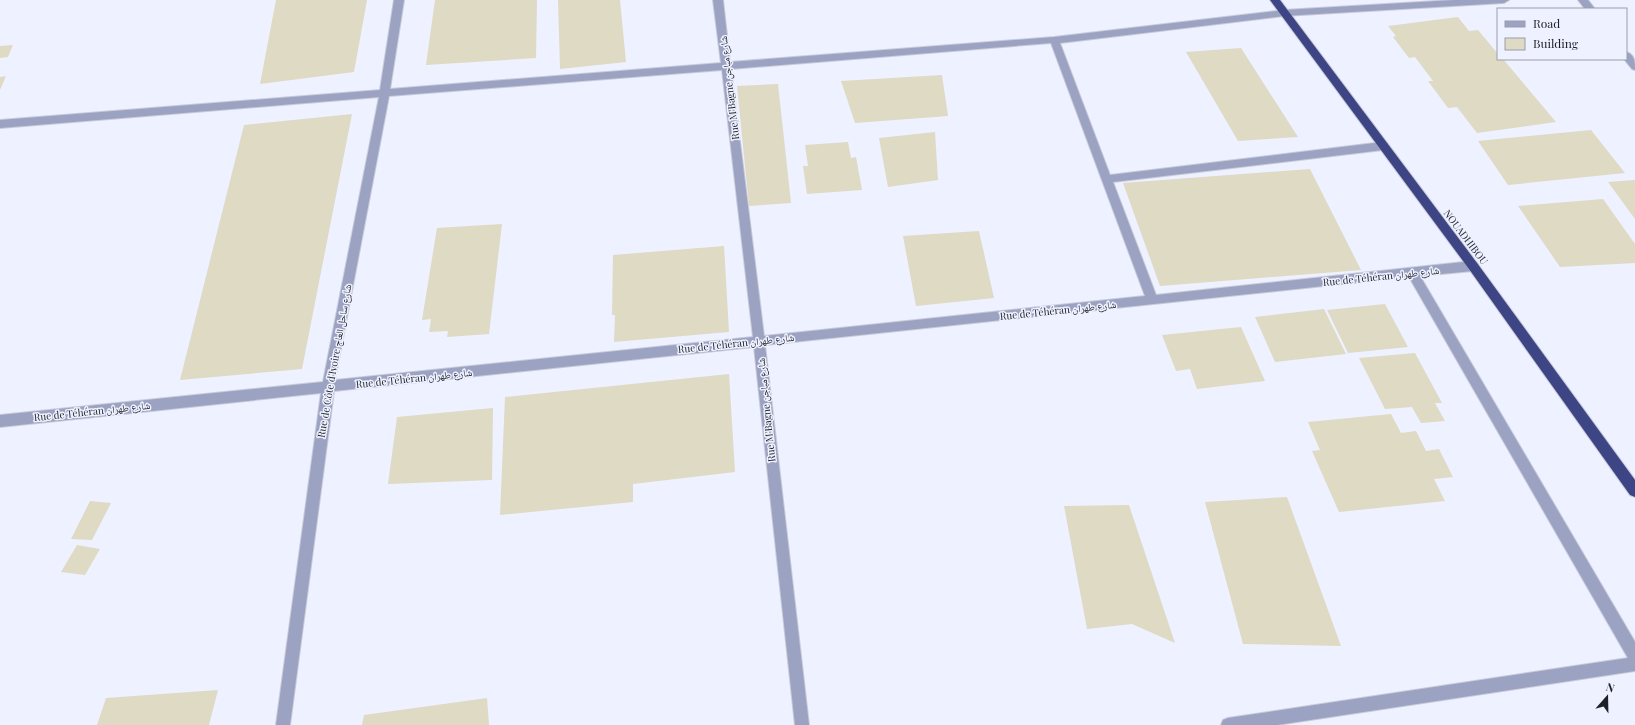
<svg xmlns="http://www.w3.org/2000/svg" width="1635" height="725" font-family="'Playfair Display','Noto Naskh Arabic',serif">
<style>
.building{fill:#dfdac3}
.lines{fill:none;stroke-linecap:round;stroke-linejoin:round}
.minor-casing{stroke:#c9cbd8;stroke-width:2}
.highway-casing{stroke:#c9cbd8;stroke-width:2}
.minor{fill:#9ba2c2;fill-rule:evenodd}
.highway{fill:#3e4585;fill-rule:evenodd}
.labels{text-anchor:middle;stroke-width:3;stroke-linejoin:round;paint-order:stroke}
.street-label{font-size:10px;fill:#1e2028;stroke:#eef1ff}
</style>
<rect width="100%" height="100%" fill="#eef1ff"/>
<!-- building -->
<path class="building" d="M276 0H367L354 72 260 84Z
M435 0H537L536 58 426 65Z
M558 0H620L626 62 560 69Z
M1458 17 1469 31 1478 30 1498 54V59H1503L1556 122 1477 133 1457 107 1448 108 1428 81H1433L1415 57 1409 58 1393 37 1396 36 1388 26Z
M13 45 8 57 0 58V46Z
M1241 48 1298 137 1238 141 1186 52Z
M942 75 948 116 855 123 841 81Z
M6 76 0 90V77Z
M778 84 791 203 749 206 737 86Z
M352 114 302 369 180 380 244 125Z
M1591 130 1625 173 1508 185 1478 141Z
M935 132 938 180 888 187 879 138Z
M848 142 851 158 856 157 862 190 807 194 803 166H808L805 145Z
M1310 169 1361 270 1160 286 1123 183Z
M1635 180V219L1608 182Z
M1603 199 1635 244V263L1560 267 1518 206Z
M502 224 489 334 447 337 448 331 429 332 431 319 422 320 437 228Z
M979 231 994 298 916 306 903 236Z
M724 246 729 332 614 342 615 315H612L613 255Z
M1385 304 1408 347 1348 353 1327 310Z
M1324 309 1346 354 1275 362 1255 317Z
M1241 327 1265 381 1197 389 1190 369 1176 371 1162 335Z
M1415 353 1442 403H1435L1445 421 1421 423 1412 407 1385 409 1359 358Z
M729 374 735 472 633 484V502L500 515 505 397Z
M493 408 492 480 388 484 397 417Z
M1391 414 1401 433 1416 431 1426 451 1439 449 1453 477 1434 479 1445 501 1339 512 1312 451 1320 450 1308 422Z
M1287 497 1341 646 1243 644 1205 502Z
M90 501 111 503 92 540 71 539Z
M1129 505 1175 643 1132 624 1087 629 1064 506Z
M77 545 100 549 85 575 61 572Z
M218 690 209 725H97L106 698Z
M487 698 489 725H362L364 715Z"/>
<g class="lines">
<!-- minor casing -->
<g class="minor-casing">
<path id="minor" d="M394 0H404L390 89 721 63 713 0H723L730 62 1054 37 1284 10 1454 0H1509L1504 3 1284 16 1060 43 1110 175 1383 142 1387 143 1388 146 1387 149 1383 150 1113 182 1156 295 1473 261 1477 263 1479 266 1477 269 1473 271 1420 276 1635 642V671L1277 725H1221L1223 720 1228 718 1628 658 1409 277 765 345 809 725H795L754 347 334 391 290 725H276L321 393 0 427V415L323 382 379 97 0 128V120L380 90ZM1051 43 1145 296 764 336 731 69ZM722 70 753 337 335 380 389 96Z
M1578 0H1588L1595 9H1585Z
M1626 52C1635 54 1635 63 1635 70L1632 69 1624 59H1626Z"/>
</g>
<!-- highway casing -->
<g class="highway-casing">
<path id="highway" d="M1270 0H1280L1477 263 1635 480V497L1630 495 1469 269Z"/>
</g>
<!-- minor -->
<use href="#minor" class="minor"/>
<!-- highway -->
<use href="#highway" class="highway"/>
</g>
<g class="labels">
<!-- street labels -->
<g class="street-label">
<text transform="translate(729 88) rotate(-97)" y="4">Rue M'Bagne شارع مباجن</text>
<text transform="translate(1466 237) rotate(53)" y="4">NOUADHIBOU</text>
<text transform="translate(1381 276) rotate(-6)" y="4">Rue de Téhéran شارع طهران</text>
<text transform="translate(1058 310) rotate(-6)" y="4">Rue de Téhéran شارع طهران</text>
<text transform="translate(736 343) rotate(-6)" y="4">Rue de Téhéran شارع طهران</text>
<text transform="translate(334 361) rotate(-80)" y="4">Rue de Côte d'Ivoire شارع ساحل العاج</text>
<text transform="translate(414 378) rotate(-6)" y="4">Rue de Téhéran شارع طهران</text>
<text transform="translate(766 410) rotate(-96)" y="4">Rue M'Bagne شارع مباجن</text>
<text transform="translate(92 411) rotate(-6)" y="4">Rue de Téhéran شارع طهران</text>
</g>
</g>
<!-- legend -->
<rect x="1497" y="8" width="130" height="52" fill="#eef1ff" stroke="#9b9da9"/>
<rect x="1505" y="21" width="20" height="6" fill="#9ba2c2" stroke="#9b9da9"/>
<text x="1533" y="28" font-size="12" fill="#1e2028">Road</text>
<rect x="1505" y="38" width="20" height="12" fill="#dfdac3" stroke="#9b9da9"/>
<text x="1533" y="48" font-size="12" fill="#1e2028">Building</text>
<!-- north arrow -->
<g transform="translate(1607 697) rotate(20)" stroke="#eef1ff" stroke-width="3" paint-order="stroke">
<path d="M0-3L7 15L0 10L-7 15Z" fill="#1e2028"/>
<text y="-6" font-size="11" font-weight="bold" text-anchor="middle" fill="#1e2028">N</text>
</g>
</svg>
